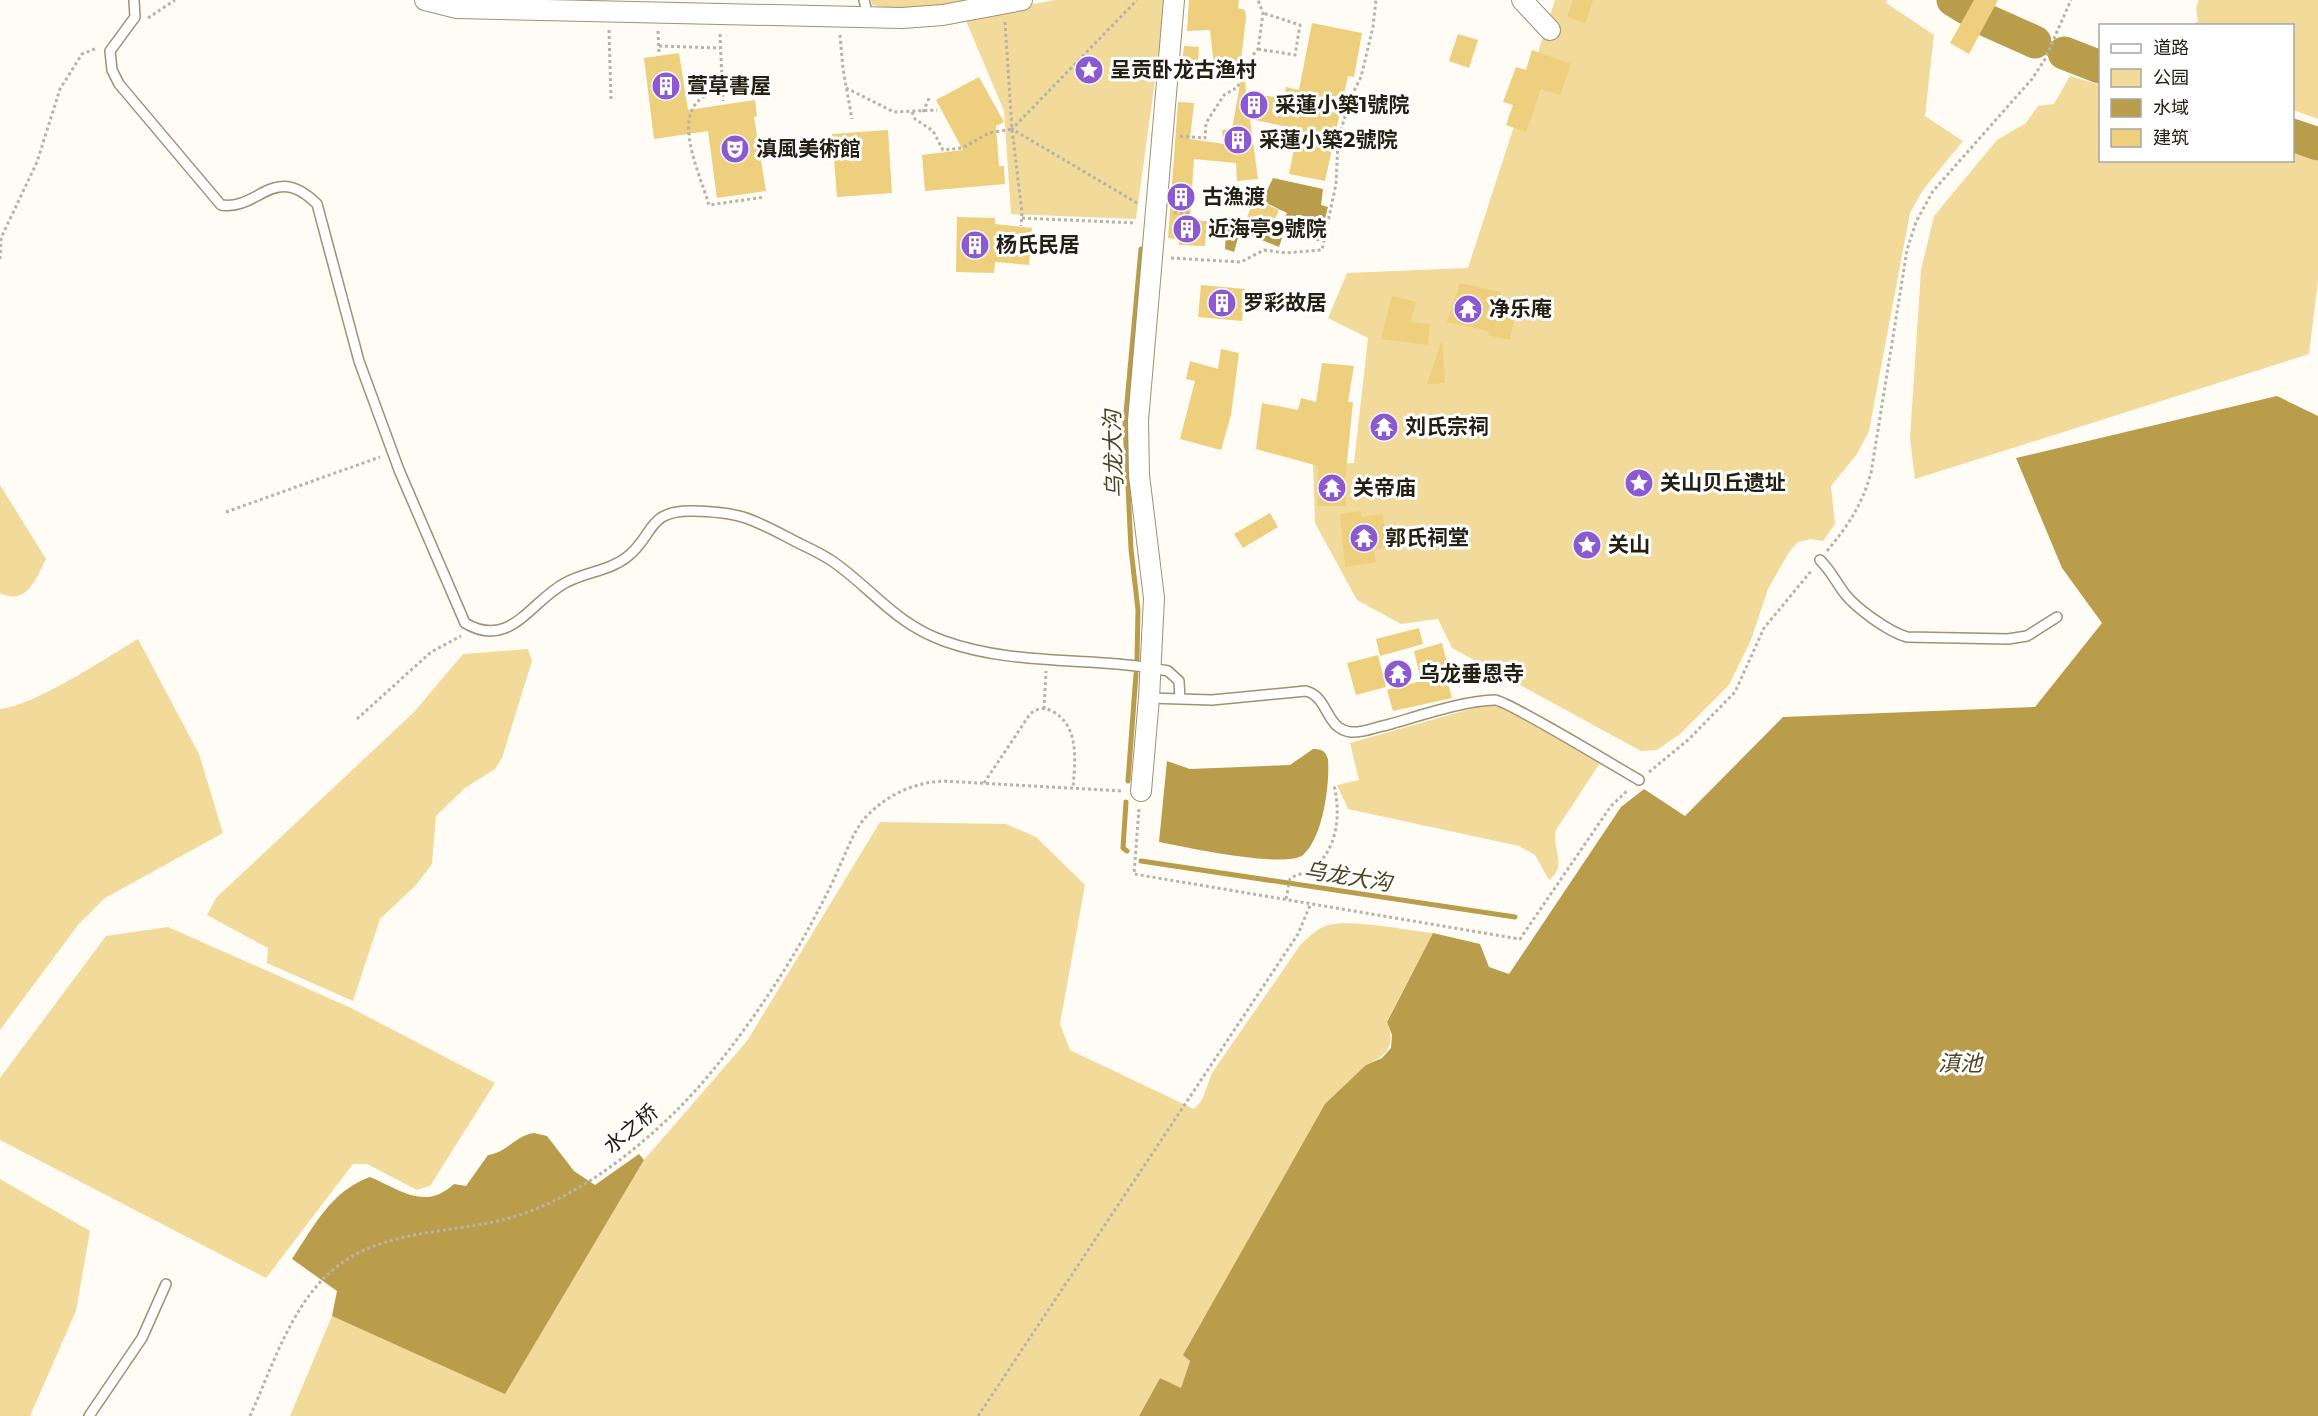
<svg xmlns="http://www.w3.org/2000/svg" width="2318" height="1416" font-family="Montserrat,'Noto Sans SC',sans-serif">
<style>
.green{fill:#f1da9a}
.water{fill:#ba9d4b}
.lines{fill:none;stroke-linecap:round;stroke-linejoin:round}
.stream{stroke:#ba9d4b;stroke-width:5}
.river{stroke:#ba9d4b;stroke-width:33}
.building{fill:#edcf7d}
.lane-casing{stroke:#9e9272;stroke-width:12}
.street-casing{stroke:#9e9272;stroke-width:22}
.path{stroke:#b6b3aa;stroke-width:3;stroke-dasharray:3 3;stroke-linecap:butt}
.lane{stroke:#fff;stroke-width:9}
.street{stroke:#fff;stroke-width:20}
.labels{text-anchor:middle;stroke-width:6;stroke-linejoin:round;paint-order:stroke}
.poi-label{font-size:21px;font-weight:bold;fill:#242013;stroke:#fff;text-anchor:start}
.street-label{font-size:21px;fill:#242013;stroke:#fff}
.water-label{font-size:22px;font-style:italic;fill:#4f431f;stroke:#fff}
</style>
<rect width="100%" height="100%" fill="#fefcf5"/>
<!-- green -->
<path class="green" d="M871 0H981L905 11 872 5Z
M1056 0H1166L1136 219 1011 214 1004 111 964 16Z
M1555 0H1887L1886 3 1934 35 1925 116 1963 141 1923 190 1910 213 1869 431 1857 454 1831 486 1835 524 1823 541 1811 539 1798 542 1789 552 1768 589 1751 640 1729 685 1680 734 1657 750 1641 751 1452 648 1438 619 1401 624 1357 600 1315 523 1313 465 1354 463 1368 338 1328 318 1347 273 1468 268Z
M2199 0H2318V119L2293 110 2292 26 2193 25 2198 21 2196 8Z
M2070 76 2100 85V160H2292L2293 147 2318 155V281L2309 354 1915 479 1910 438 1921 270 1934 216 1997 140 2026 123 2038 106 2054 104Z
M0 485 46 559C36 579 27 606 0 593Z
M138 639 199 754 223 833 105 898 78 925 0 1030V709C34 706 106 658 138 639Z
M528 649 532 661 502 758 495 769 465 788 436 816 432 864 416 885 380 919 353 1001 267 963 268 948 207 915 216 898 414 712 463 654Z
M1488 704 1501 706 1600 763 1556 830C1551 850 1569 864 1549 880L1535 855 1519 846 1348 809 1337 785 1359 780 1350 743Z
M880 822 1006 824 1036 837 1085 885 1060 1024 1070 1050 1194 1109 1202 1100 1212 1073 1301 944C1309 937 1316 929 1328 925 1352 919 1405 930 1433 933L1387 1021C1396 1045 1388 1055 1366 1065L1184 1355 1190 1361 1181 1389 1160 1378 1139 1416H290L332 1316 505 1393 644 1160 747 1041Z
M168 927 351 1008 495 1083 430 1186 417 1190 367 1164H353L266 1278 0 1140V1078L106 936Z
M0 1179 90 1231 76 1311 30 1416H0Z"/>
<!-- water -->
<path class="water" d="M1273 178 1323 189 1321 205 1328 207 1319 241 1283 235 1279 247 1240 231 1234 252 1225 249 1226 230 1234 217 1275 236 1287 213 1262 201Z
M2277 396 2318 416V1416H1139L1160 1378 1181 1388 1190 1361 1183 1355 1325 1104 1366 1065 1382 1058 1391 1048 1392 1035 1387 1022 1433 933 1480 944 1489 967 1509 974 1621 807 1644 789 1685 816 1783 717 2035 707 2102 623 2062 568 2016 458Z
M1313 749C1322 749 1325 751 1328 759 1330 784 1323 838 1303 855 1285 869 1185 847 1159 842L1167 761 1190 769 1290 765Z
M534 1133 547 1136 574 1171 595 1185 639 1154 644 1160 505 1394 332 1316 337 1291 292 1259C314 1226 331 1191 370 1177 401 1190 425 1211 454 1184L466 1186 488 1155C507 1153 514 1136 534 1133Z"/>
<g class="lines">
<!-- stream -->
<path class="stream" d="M1137 659 1138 610 1131 549 1125 424 1141 249
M1128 781 1136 674
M1126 802 1123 848 1127 851
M1141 861 1515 917"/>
<!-- river -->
<path class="river" d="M1953 0 1966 8
M1988 21 2035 42
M2064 53 2100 67
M2292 135 2318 144"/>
</g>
<!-- building -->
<path class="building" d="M1189 0H1239L1238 8 1245 10 1246 18 1240 68 1214 66 1210 30 1187 31Z
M1573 0H1593L1585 23 1567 17Z
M1974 0H1998L1969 54 1950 43Z
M1312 23 1362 33 1354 77 1348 76 1325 181 1289 174 1298 129 1250 119 1258 179 1237 181 1236 163 1194 159 1190 220 1207 221 1205 246 1179 245V239L1168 238 1178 102 1194 103 1190 139 1224 144 1222 130 1232 129 1241 79H1245L1246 92 1284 99 1286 87 1299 90Z
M1458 34 1478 40 1469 68 1449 61Z
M1184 46 1199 47 1198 64 1182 63Z
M1532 50 1571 64 1560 95 1541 89 1526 132 1506 125 1513 105 1503 102 1516 67 1526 70Z
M679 53 688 110 755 100 757 116 754 117 766 191 717 198 708 131 654 139 644 58Z
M979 77 1004 122 996 126 999 166H1004L1005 184 925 191 922 155 963 150 936 100Z
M888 130 892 193 837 197 832 134Z
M1255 199 1279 210 1270 230 1246 219Z
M957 217 995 218V224L1032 228 1029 265 995 262 994 273 956 272Z
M1460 283 1501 292 1498 305 1516 309 1510 340 1488 335 1489 331 1447 322Z
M1201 285 1245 289 1242 321 1198 317Z
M1392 296 1416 302 1411 322 1430 324 1428 345 1381 339Z
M1442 340 1445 383 1427 384Z
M1221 349 1239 353 1231 415 1221 450 1180 439 1195 381 1186 379 1190 361 1218 369Z
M1322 363 1354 366 1348 402H1353L1345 482 1346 506H1317L1318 466 1256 449 1262 403 1298 410 1301 398 1316 402Z
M1361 511 1362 517 1383 514 1387 548 1374 550 1376 562 1345 567 1340 514Z
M1270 513 1278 527 1243 548 1234 534Z
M1419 628 1423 644 1380 656 1376 639Z
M1442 643 1450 675 1446 676 1452 698 1393 711 1387 690 1421 681 1414 651Z
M1378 655 1386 687 1356 695 1347 663Z"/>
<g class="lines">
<!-- lane casing -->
<g class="lane-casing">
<path id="lane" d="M134 0 135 17 110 51 112 70 119 84 221 205C259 211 274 161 317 204L359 361 399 470 465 623C510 650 531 601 565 583 585 572 609 571 627 557 655 535 646 510 693 511 737 512 749 517 787 537 803 546 820 552 835 563 874 591 896 624 944 641 1016 667 1095 656 1168 671L1179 681 1180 699
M864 0 868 16
M1820 560C1831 571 1836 582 1845 594 1857 609 1889 632 1907 637L2008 639 2027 636 2057 617
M1149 698 1212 700 1306 691C1329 697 1325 729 1351 732 1363 733 1376 727 1387 725 1416 717 1466 700 1495 700 1506 700 1620 769 1639 780
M89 1416 142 1338 166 1284"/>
</g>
<!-- street casing -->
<g class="street-casing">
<path id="street" d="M425 0 457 8 902 18 943 15 1022 0
M1522 0 1550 30
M1141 791 1149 698 1154 598 1139 475 1138 421 1174 0"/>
</g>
<!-- path -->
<path class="path" d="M148 18 175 0
M1005 22 1012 129 1022 213 1021 226
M609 30 611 100
M658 31 659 54
M720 34 723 101
M840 35 843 69 852 119
M659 46 720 48
M1258 49 1295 55 1300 25 1263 13
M846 88 894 112 937 110
M722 91C663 99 698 168 709 205L765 197
M912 112 915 119 933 131 943 150 962 148 989 133 1012 129
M923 112 930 96
M1180 136 1205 138 1206 123 1224 95 1238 87 1243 67 1258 49 1263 13 1258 0
M1137 203 1012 129 1137 0
M1174 213H1189
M1022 218 1136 223
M1171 258 1241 262 1264 250 1286 253 1322 250 1336 184 1338 141 1350 99 1361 77 1373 27 1376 0
M0 259 1 238 37 162 60 89 82 54 97 48
M226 512 380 457
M1827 551C1849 524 1861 507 1871 473L1907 250 1916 222 1933 191 2032 79 2045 59 2071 0
M1044 709 1046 671
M357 719 431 652 461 636
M1649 772 1688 740 1735 692 1764 628 1812 570
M984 783 1030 714C1037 708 1044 707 1052 711 1080 726 1075 761 1073 788
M1139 809 1134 874 1520 939 1611 806 1628 790
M1286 899 1290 879C1296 874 1304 874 1311 870 1338 850 1341 815 1334 785
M250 1416C271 1370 289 1312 326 1276 378 1226 449 1236 513 1217 575 1198 630 1156 675 1112 723 1065 778 985 810 926 821 905 832 885 841 863 848 848 853 833 864 819 885 796 911 783 943 781L1122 791
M978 1416 1298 934 1311 903"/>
<!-- lane -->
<use href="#lane" class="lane"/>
<!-- street -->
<use href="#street" class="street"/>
</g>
<!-- icons -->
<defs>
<g id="sight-disc" transform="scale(1.5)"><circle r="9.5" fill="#8c59d1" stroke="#fff"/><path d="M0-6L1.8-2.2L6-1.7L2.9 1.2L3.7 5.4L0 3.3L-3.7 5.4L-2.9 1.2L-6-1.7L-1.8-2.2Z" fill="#fff"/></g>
<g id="building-disc" transform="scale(1.5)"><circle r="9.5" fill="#8c59d1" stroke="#fff"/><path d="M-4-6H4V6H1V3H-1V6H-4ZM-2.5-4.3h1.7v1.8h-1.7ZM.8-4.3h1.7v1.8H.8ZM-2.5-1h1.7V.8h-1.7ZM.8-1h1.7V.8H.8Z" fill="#fff"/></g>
<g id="theatre-disc" transform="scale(1.5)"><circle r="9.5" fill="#8c59d1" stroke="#fff"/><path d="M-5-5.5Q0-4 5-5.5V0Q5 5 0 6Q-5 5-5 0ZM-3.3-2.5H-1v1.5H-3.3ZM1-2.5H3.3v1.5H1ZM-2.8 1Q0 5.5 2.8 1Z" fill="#fff"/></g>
<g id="temple-disc" transform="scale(1.5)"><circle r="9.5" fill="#8c59d1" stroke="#fff"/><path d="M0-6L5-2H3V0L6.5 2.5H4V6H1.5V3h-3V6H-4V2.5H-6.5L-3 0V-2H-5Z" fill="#fff"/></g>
</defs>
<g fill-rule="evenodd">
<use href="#sight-disc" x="1089" y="70"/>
<use href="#building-disc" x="666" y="86"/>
<use href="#building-disc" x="1254" y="105"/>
<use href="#building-disc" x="1238" y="140"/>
<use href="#theatre-disc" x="735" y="149"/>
<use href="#building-disc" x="1181" y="197"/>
<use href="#building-disc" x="1187" y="229"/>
<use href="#building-disc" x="975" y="245"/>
<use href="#building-disc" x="1222" y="303"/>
<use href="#temple-disc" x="1468" y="309"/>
<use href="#temple-disc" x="1384" y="427"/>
<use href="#sight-disc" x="1639" y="483"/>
<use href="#temple-disc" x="1332" y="488"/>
<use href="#temple-disc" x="1364" y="538"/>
<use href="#sight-disc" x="1587" y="545"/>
<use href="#temple-disc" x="1398" y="674"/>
</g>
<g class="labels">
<!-- poi labels -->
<g class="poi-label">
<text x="1110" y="77">呈贡卧龙古渔村</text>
<text x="687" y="93">萱草書屋</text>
<text x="1275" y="112">采蓮小築1號院</text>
<text x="1259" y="147">采蓮小築2號院</text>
<text x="756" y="156">滇風美術館</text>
<text x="1202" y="204">古漁渡</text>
<text x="1208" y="236">近海亭9號院</text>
<text x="996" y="252">杨氏民居</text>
<text x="1243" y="310">罗彩故居</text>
<text x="1489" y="316">净乐庵</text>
<text x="1405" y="434">刘氏宗祠</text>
<text x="1660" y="490">关山贝丘遗址</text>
<text x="1353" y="495">关帝庙</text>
<text x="1385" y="545">郭氏祠堂</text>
<text x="1608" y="552">关山</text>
<text x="1419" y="681">乌龙垂恩寺</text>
</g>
<!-- street labels -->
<g class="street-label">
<text transform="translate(631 1129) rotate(-40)" y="7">水之桥</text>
</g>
<!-- water labels -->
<g class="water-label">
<text transform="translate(1113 454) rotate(-92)" y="8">乌龙大沟</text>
<text transform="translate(1348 876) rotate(9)" y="8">乌龙大沟</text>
<text x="1960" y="1071">滇池</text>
</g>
</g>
<!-- legend -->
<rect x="2099" y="24" width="195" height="138" fill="#ffffff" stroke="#a7a6a1" stroke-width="1.5"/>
<rect x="2111" y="44" width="30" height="9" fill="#ffffff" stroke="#a7a6a1" stroke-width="1.5"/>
<text x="2153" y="54" font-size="18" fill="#242013">道路</text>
<rect x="2111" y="69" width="30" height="18" fill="#f1da9a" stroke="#a7a6a1" stroke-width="1.5"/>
<text x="2153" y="84" font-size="18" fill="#242013">公园</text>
<rect x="2111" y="99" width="30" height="18" fill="#ba9d4b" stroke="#a7a6a1" stroke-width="1.5"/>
<text x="2153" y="114" font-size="18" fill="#242013">水域</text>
<rect x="2111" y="129" width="30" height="18" fill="#edcf7d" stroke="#a7a6a1" stroke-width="1.5"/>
<text x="2153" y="144" font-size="18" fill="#242013">建筑</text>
</svg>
